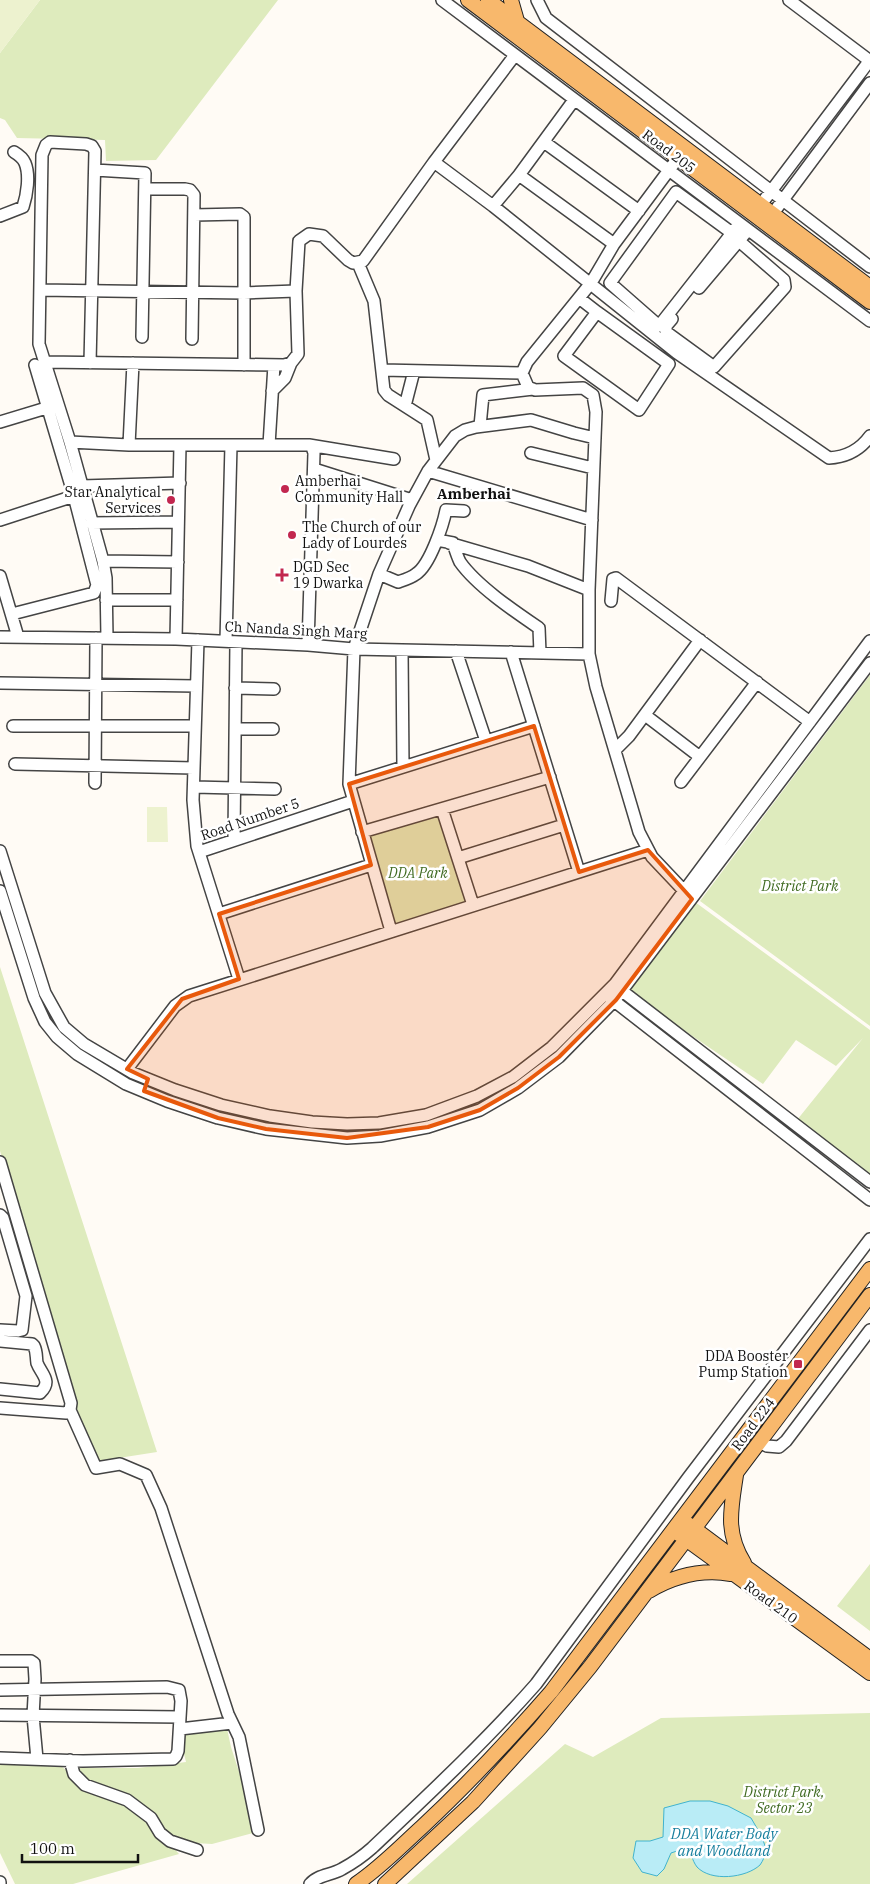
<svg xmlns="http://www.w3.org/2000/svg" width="870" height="1884" font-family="'IBM Plex Serif',serif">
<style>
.green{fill:#deebbd}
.pitch{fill:#edf2cf}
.water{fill:#b9ecf6;stroke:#40b3ce}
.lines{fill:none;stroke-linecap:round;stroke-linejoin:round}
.minor-casing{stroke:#444;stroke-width:14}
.major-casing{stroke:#222;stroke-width:16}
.minor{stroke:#fff;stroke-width:11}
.major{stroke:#f8b86c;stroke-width:14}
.marked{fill:#e8590c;fill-opacity:0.2;stroke:#e8590c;stroke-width:4;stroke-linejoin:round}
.poi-dot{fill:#c2274f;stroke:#fff;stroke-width:2}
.labels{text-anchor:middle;stroke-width:5;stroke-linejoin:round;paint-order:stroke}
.street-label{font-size:14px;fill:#111;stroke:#fff}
.poi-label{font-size:14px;fill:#111;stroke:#fff;text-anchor:start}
.park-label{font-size:14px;font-style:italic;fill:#3f6a20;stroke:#fff}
.neighbourhood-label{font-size:15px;font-weight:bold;fill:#111;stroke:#fff}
.water-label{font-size:15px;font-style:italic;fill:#187f9e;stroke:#fff}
</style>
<rect width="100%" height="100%" fill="#fffbf5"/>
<!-- green -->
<path class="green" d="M40 0H278L156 160 106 161 105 140 17 138 5 120 0 118V53Z
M870 675V1026L700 901Z
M440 811 472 900 392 928 362 834Z
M695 902 870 1030V1177L797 1120 863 1038 836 1066 796 1040 763 1084 626 991Z
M0 967 157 1452 93 1462 0 1151Z
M870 1564V1631L837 1606Z
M870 1713V1884H407L565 1744 593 1757 661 1718Z
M226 1724 231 1747 242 1781 253 1833 212 1844 178 1842 158 1829 179 1854 73 1884H15L0 1853V1758L52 1759 85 1785 72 1768H138L186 1762 179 1734Z"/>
<!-- pitch -->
<path class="pitch" d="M0 0H40L0 53Z
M147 807H167L168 842H147Z"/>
<!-- water -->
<path class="water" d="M690 1801H710L728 1806 751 1818 761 1835 767 1851C765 1855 763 1861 760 1865 746 1878 711 1882 697 1867 691 1859 694 1855 683 1849L671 1853 664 1869 657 1876 642 1872 633 1858 636 1841H650L663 1837 664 1808Z"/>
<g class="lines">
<!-- minor casing -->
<g class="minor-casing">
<path id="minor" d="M442 0 870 321
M537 0 546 18 870 267
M789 0 870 61
M544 142 639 211
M678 158 614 244 591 283 527 362 522 373 528 387 535 390 583 388 593 395 596 412 589 590V654L596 687 639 832 652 857 687 894
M434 162 493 206 677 353 829 458C847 457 860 450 870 436
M95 170 145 173 142 337
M519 175 614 244
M145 189H185L190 190 194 195 192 339
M493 206 519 175 574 100
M756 211 870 60
M194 215 240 214 244 217V365
M0 216 23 207C27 195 30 175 25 163 23 158 19 155 14 152
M768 220 870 83
M732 233 659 326 610 283 676 192 732 233 739 224
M358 263 374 301 384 390 388 395 427 420 436 460
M699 288 748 230
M40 290 244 293 296 291
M579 298 597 312 564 356 639 410 669 364 597 312
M672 319 666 326V332L714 367 785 287 784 280 739 241
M44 362 284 365 291 363 298 354 296 291 299 241 309 234 323 236 348 260 353 263 363 261 434 162 515 55
M90 363 95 151 92 146 86 144 50 142 46 145 42 155 39 344 70 442 103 561 106 578 107 638
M382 370 522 373
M272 391 285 378 291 363
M405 406 414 371
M0 422 53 406
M480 426 483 395 533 389
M70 442 129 445H309L394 459
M129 445 133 363
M269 445 274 365
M531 453 593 468
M314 469 412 500
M428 471 592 520
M82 486 180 483
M0 520 74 496
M91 523 178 522
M437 540 453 543C455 549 457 556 460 562 477 586 514 611 539 628L540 653
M449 543 528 566 589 590
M103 561 178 562
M379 574 398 582C404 580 411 578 416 574 430 565 443 525 446 510L464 511
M0 576 18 637
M106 600H177
M611 601 613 579 616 578 810 722
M12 614 94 593 97 585 74 496 35 365
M0 637 176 639 308 645 354 649 589 654
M176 639 180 445
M198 640 193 800 197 846 239 979
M226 641 231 445
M308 645 314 453 312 447 309 445
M402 650 403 767
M456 651 486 741
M511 652 579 872
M0 683 196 686
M235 688 274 689
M645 715 700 757
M13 726H195
M235 729H273
M615 750 629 736 700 640
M15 764 194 768
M681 782 757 682
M95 783 96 638
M349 784 534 726
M194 787 275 789
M442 809 473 905
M362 832 550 777
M234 839 236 642
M0 851 45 993 64 1027 84 1044 133 1073 175 1090 221 1105 270 1116 312 1122 347 1124 379 1123 426 1115 477 1096 513 1077 552 1047 615 984 870 641
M199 852 353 801
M458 858 564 825
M0 891 34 998 45 1022 57 1037 77 1054 126 1084 167 1101 218 1118 266 1129 347 1138 380 1136 428 1127 480 1110 518 1088 559 1057 614 1001 870 663
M219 914 371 865
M391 931 349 784 354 649 379 574 409 506 428 471 455 436 465 430 476 427 531 420 574 433 595 438
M617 987 870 1182
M609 997 870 1200
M127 1069 175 1006 189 996 648 850
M0 1162 71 1403 70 1410 66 1413 0 1408
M0 1215 3 1218 26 1296 22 1330 18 1331 0 1330
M0 1341 32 1344 34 1346C37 1352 36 1357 37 1363 41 1374 53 1381 40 1393L0 1389
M70 1410 96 1468 120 1464 146 1475 161 1508 228 1714 239 1737 258 1830
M759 1442 767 1446 779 1447 786 1441 870 1330
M0 1661H31L34 1663 35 1679 33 1716 37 1759
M0 1690 167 1687 179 1690 181 1701 178 1751 176 1756 173 1759 83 1761 0 1758
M0 1715 180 1717
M180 1729 232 1723
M70 1760 74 1774 85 1785 127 1800 151 1818 160 1833 170 1841 197 1850
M0 1882V1884
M310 1884C317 1875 332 1875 342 1869 353 1863 363 1856 372 1848 428 1795 485 1742 536 1684L688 1478 870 1239"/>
</g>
<!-- major casing -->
<g class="major-casing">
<path id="major" d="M468 0 870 302
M488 0 870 287
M511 0 517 21
M736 1475C731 1509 725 1532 744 1563
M688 1524 870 1659
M679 1534 870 1673
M649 1591C674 1576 702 1569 731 1574
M356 1884C380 1868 401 1846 422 1827 468 1784 510 1739 551 1692L870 1269
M385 1884 473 1802 540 1728 590 1667 870 1295"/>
</g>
<!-- minor -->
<use href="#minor" class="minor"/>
<!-- major -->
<use href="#major" class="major"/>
</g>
<!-- marked area -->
<path class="marked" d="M534 726 579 872 648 850 692 899 616 1000 559 1057 518 1088 480 1110 428 1127 347 1138 266 1129 218 1118 144 1091 148 1079 127 1069 182 999 239 979 219 914 371 865 349 784Z"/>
<!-- markers -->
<g class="poi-dot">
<circle cx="285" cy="489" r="5"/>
<circle cx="171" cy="500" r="5"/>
<circle cx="292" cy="535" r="5"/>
<path d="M279.5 567.5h5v5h5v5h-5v5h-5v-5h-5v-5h5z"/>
<rect x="793" y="1359" width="10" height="10" rx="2.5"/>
</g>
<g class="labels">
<!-- street labels -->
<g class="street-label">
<text transform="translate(669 151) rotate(37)" y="5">Road 205</text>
<text transform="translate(296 630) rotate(3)" y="5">Ch Nanda Singh Marg</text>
<text transform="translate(250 819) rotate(-19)" y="5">Road Number 5</text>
<text transform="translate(753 1424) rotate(-53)" y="5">Road 224</text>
<text transform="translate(771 1602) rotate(36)" y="5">Road 210</text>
</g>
<!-- poi labels -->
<g class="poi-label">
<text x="295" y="486">Amberhai<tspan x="295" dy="16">Community Hall</tspan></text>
<text x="161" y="497" text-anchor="end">Star Analytical<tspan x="161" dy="16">Services</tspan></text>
<text x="302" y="532">The Church of our<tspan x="302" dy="16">Lady of Lourdes</tspan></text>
<text x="293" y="572">DGD Sec<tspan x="293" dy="16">19 Dwarka</tspan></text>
<text x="788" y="1361" text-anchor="end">DDA Booster<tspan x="788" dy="16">Pump Station</tspan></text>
</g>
<!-- park labels -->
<g class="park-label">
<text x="418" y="878">DDA Park</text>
<text x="800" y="891">District Park</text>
<text x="784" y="1797">District Park,<tspan x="784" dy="16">Sector 23</tspan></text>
</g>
<!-- neighbourhood labels -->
<g class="neighbourhood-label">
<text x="474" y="499">Amberhai</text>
</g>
<!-- water labels -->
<g class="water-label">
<text x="724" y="1839">DDA Water Body<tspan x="724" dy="17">and Woodland</tspan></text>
</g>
</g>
<!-- scale -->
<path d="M22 1854v8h116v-8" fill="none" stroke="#111111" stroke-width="2.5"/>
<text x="30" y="1854" font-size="15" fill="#111111" stroke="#ffffff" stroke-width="4" paint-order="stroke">100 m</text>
</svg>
